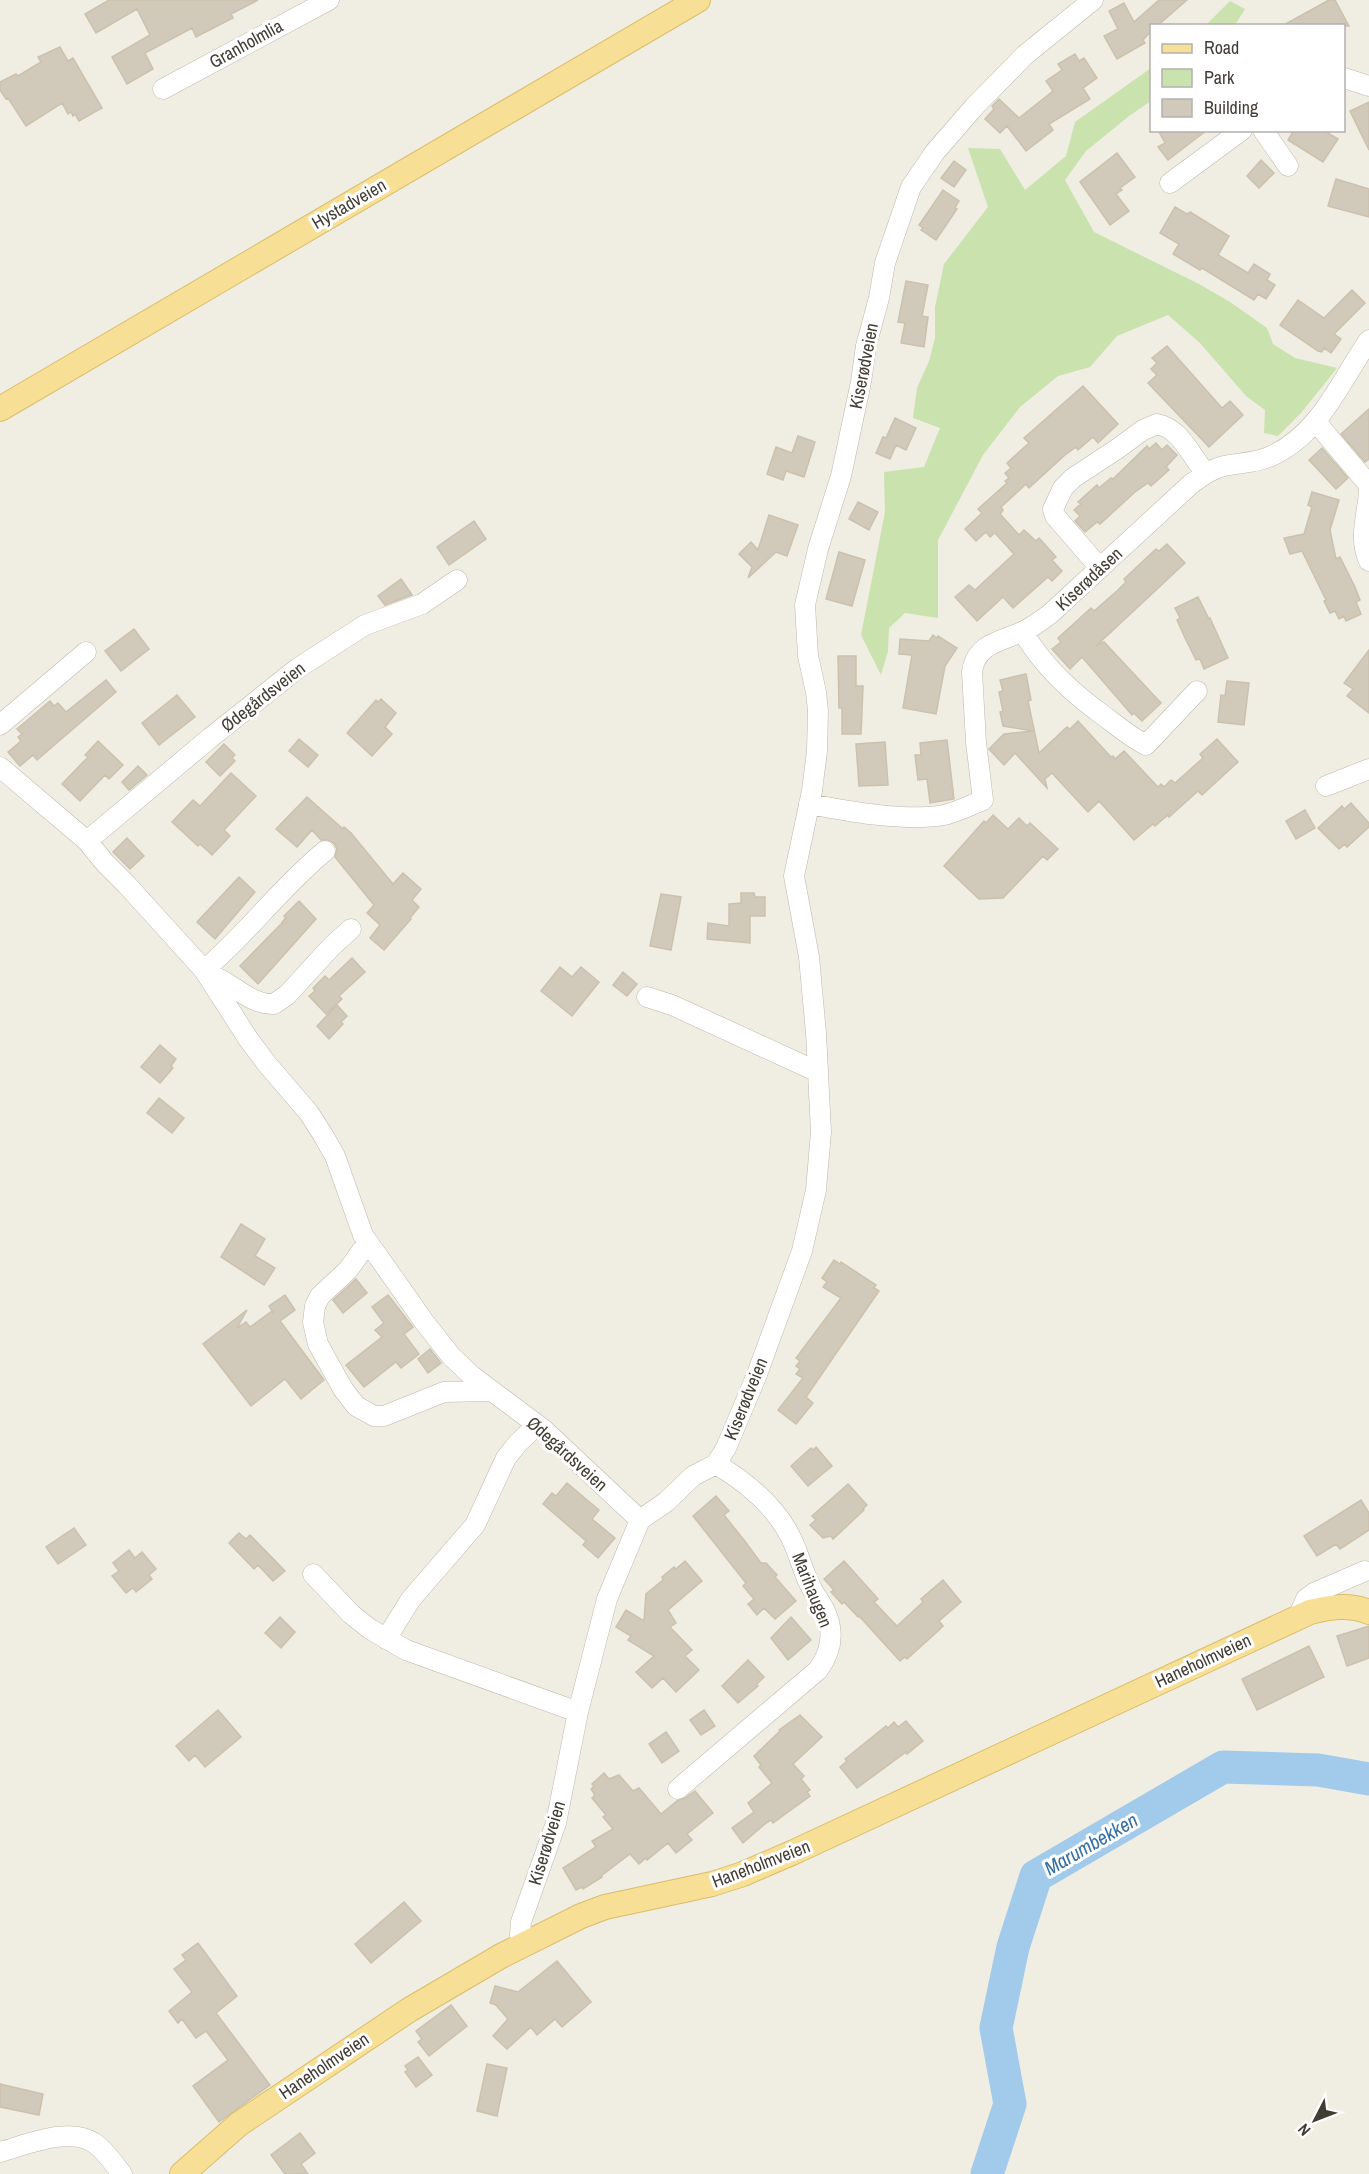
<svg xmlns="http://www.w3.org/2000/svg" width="1369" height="2174" font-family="'Archivo Narrow',sans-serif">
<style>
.green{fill:#c9e2ae}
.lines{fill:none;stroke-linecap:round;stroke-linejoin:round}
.river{stroke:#a2caea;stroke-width:33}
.building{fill:#d1c9ba;stroke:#cbc1ad;stroke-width:1.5}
.minor-casing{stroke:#beb8aa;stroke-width:21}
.major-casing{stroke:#dabd67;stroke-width:26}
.minor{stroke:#fff;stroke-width:20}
.major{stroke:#f7e096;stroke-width:24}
.labels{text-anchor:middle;stroke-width:6;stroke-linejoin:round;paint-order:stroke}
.street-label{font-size:18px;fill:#423d34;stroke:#fff}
.water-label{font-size:20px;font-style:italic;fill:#3571a5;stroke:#fff}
</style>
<rect width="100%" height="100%" fill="#f0ede3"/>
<!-- green -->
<path class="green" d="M1230 1 1245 9 1235 25H1169H1206Z
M1151 68V101L1129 116 1086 151 1065 180 1094 232 1199 284 1230 302 1267 328 1273 344 1295 358 1337 368 1301 413 1278 436 1264 433 1265 410 1246 396 1200 343 1168 315 1117 336 1090 367 1058 376 1020 407 983 455 938 540V618L905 613 889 628 888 651 881 675 861 635 885 512 884 472 924 467 940 428 913 418 917 388 929 361 935 338V307L944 264 988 207 968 148 1000 149 1025 190 1066 156 1075 122Z"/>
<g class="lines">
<!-- river -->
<path class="river" d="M987 2174 1010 2104 996 2028 1013 1947 1036 1876 1223 1767 1318 1770 1369 1779"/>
</g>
<!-- building -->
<path class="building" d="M109 0H258L231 14 233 18 196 37 192 28 145 53 153 69 127 84 112 57 150 35 137 9 96 33 85 14Z
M1159 0H1187L1157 26H1152V30L1143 40 1145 43 1117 59 1104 36 1118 29 1109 11 1124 3 1134 22Z
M1329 0H1335L1349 26H1282Z
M60 47 68 61 73 58 102 108 79 121 75 114 73 116 71 112 68 114 62 103 26 126 8 98 6 99 0 90V82L16 74 18 76 41 62 38 57Z
M1075 54 1079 61 1084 58 1097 78 1083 88 1090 99 1049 124 1053 130 1026 151 1007 126 1000 133 985 119 994 109 992 106 999 99 1019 118 1053 91 1046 81 1062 70 1058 64Z
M1369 102V150L1350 111Z
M1158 130H1207L1168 160 1158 147 1165 143Z
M1294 130H1323L1338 139 1323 162 1288 140Z
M1117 153 1135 177 1120 188 1122 190 1116 194 1129 211 1110 225 1080 182Z
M1261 160 1274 173 1259 188 1247 176Z
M954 161 966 170 954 187 941 178Z
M1336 179 1369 189V217L1328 206Z
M943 190 959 201 955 208 957 209 936 240 921 230 923 228 919 225Z
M1175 207 1187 214 1190 212 1229 236 1218 255 1248 273 1254 264 1270 274 1267 280 1275 285 1266 299 1258 294 1254 300 1202 268 1200 270 1173 254 1179 244 1160 233Z
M906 281 928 285 922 316 928 317 924 347 901 343 905 323 898 322Z
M1352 290 1365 303 1334 334 1341 339 1331 353 1324 348 1322 352 1318 351 1280 325 1298 300 1324 318Z
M1167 346 1222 408 1230 401 1243 415 1209 447 1148 383 1157 375 1151 369 1157 363 1152 358Z
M1083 386 1118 424 1098 443 1093 437 1078 450 1076 447 1065 455 1029 488 1026 484 1001 507 1003 510 1000 514 1019 535 1024 530 1036 541 1039 538 1056 557 1052 560 1062 571 1052 581 1048 577 1013 608 1003 597 977 621 955 597 969 585 975 590 1014 554 995 533 990 537 986 532 976 541 965 529 982 513 978 509 1007 483 1005 481 1009 478 1005 473 1011 468 1007 463 1029 443 1024 438Z
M1369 409V459L1365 462 1341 434Z
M895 418 916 428 906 450 896 445 890 459 876 453 883 437 886 438Z
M798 436 815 442 804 477 786 471 783 480 767 474 776 447 792 453Z
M1156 443 1162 450 1167 445 1177 455 1166 467 1169 470 1151 486 1148 483 1135 492 1100 524 1097 522 1085 532 1075 521 1080 516 1074 510 1081 504 1078 502 1097 485 1099 488 1111 478 1113 479 1147 446 1149 449Z
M1322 448 1348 478 1336 489 1309 460Z
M1312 492 1339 500 1330 530 1336 559 1340 557 1355 587 1360 600 1356 602 1361 614 1346 621 1344 616 1339 619 1335 611 1330 613 1324 601 1326 600 1302 551 1290 554 1284 538 1304 534 1312 507 1308 505Z
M858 502 878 512 869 530 849 519Z
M769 515 798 525 787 556 776 552 748 578 752 567 739 554 751 542 758 550Z
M474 521 486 539 449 565 437 547Z
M1167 544 1185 563 1096 646 1104 642 1161 703 1142 721 1134 713 1132 715 1082 657 1070 669 1052 649 1061 642 1058 638 1091 608 1094 611 1118 590 1126 582 1124 579 1156 549 1159 551Z
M839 552 865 560 852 606 826 599Z
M401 579 412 595 385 605 378 596Z
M1198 597 1209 619 1210 618 1228 658 1204 669 1200 659 1196 660 1186 640 1177 620 1180 618 1175 608Z
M134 629 149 649 121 671 105 651Z
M933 635 937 638 938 636 957 648 945 666 936 714 903 708 912 655 899 654 900 639 929 641Z
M1369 650V713L1347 696 1353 689 1344 683Z
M838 656H856V686H863L861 734H842V708H839Z
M1026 674 1031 700 1028 701 1039 753 1067 727 1070 729 1078 721 1111 757 1113 756 1115 759 1124 751 1158 787 1161 784 1164 787 1171 780 1175 783 1203 758 1200 754 1217 739 1238 762 1202 795 1198 791 1169 817 1168 815 1155 826 1153 824 1134 840 1099 801 1088 812 1052 773 1045 779 1047 788 1015 753 1004 765 989 749 1004 734 1033 731 1003 726 1000 712 1003 711 999 692 1003 691 1000 680Z
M106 680 116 692 37 760 33 755 20 766 8 752 21 741 18 737 22 734 17 729 50 701 54 706 58 703 66 712Z
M1227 681 1249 683 1244 725 1218 722 1221 695 1225 696Z
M177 695 195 717 159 745 142 723Z
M381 699 396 713 385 727 392 734 372 756 347 733 376 700 378 702Z
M299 739 318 755 308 767 289 751Z
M947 740 954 799 930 803 927 779 918 780 915 755H921L920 743Z
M98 741 123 765 109 779 105 775 80 801 62 784 88 757 85 755Z
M885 742 888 785 859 786 856 744Z
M224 744 235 755 232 758 235 761 220 776 206 762Z
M138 766 147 775 129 790 122 782Z
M231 773 256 796 224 830 230 836 212 855 200 844 198 846 172 822 193 800 200 806Z
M307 797 343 829 344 827 351 833 393 884 403 873 421 889 412 900 419 907 410 918 411 919 384 950 370 938 380 925 367 913 374 905 335 857 337 849 334 843 328 840H321L312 830 297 847 276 829Z
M1351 803 1369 823V827L1347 847 1345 844 1339 849 1318 828 1342 806 1344 809Z
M1305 810 1315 828 1296 839 1286 821Z
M993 815 1008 829 1019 818 1027 826 1030 823 1058 849 1047 860 1043 856 1003 898 979 899 944 866 984 821 986 823Z
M127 838 144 856 130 869 113 852Z
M239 877 255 892 215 939 197 922Z
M741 893H754L755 897H765V916H750V943L707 939 708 923 729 926V904L741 903Z
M661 894 681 897 671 950 650 946Z
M299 901 316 919 258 984 240 966 281 924 286 917 284 916Z
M352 958 365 972 339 996 342 999 326 1014 309 996 315 991 313 988 325 976 329 980Z
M560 967 572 977 581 967 599 982 572 1016 541 991Z
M623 972 637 984 627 996 613 985Z
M337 1005 347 1016 341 1022 343 1024 329 1039 317 1026Z
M160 1045 176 1059 171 1066 173 1068 160 1083 141 1067Z
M159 1098 184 1118 172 1133 147 1113Z
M241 1224 265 1239 255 1256 275 1268 264 1285 221 1257Z
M834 1260 840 1264 841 1262 876 1285 874 1288 879 1291 806 1397 813 1403 796 1424 778 1410 803 1378 796 1374 800 1369 796 1366 800 1361 796 1358 841 1298 823 1287 827 1282 822 1278Z
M356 1279 367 1293 343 1313 333 1300Z
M285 1295 295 1310 280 1321 324 1380 301 1399 285 1379 251 1406 203 1344 247 1310 237 1328 246 1322 250 1327 272 1311 274 1314 269 1306Z
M388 1295 413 1327 404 1334 419 1354 401 1368 396 1362 364 1387 346 1365 382 1337 375 1330 384 1323 372 1307Z
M430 1349 441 1363 428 1373 418 1359Z
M816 1447 832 1466 808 1486 791 1466 811 1448 813 1450Z
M567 1483 599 1510 592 1519 615 1538 598 1558 583 1545 586 1541 543 1504 552 1493 556 1496Z
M848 1484 867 1505 863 1509 864 1510 833 1539 831 1536 823 1538 810 1525 816 1520 812 1516Z
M716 1496 729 1511 724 1515 744 1540 761 1563H766L777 1575 775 1577 796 1601 775 1619 764 1608 757 1615 748 1604 754 1599 743 1586 746 1583 693 1516Z
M1361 1500 1369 1513V1530L1340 1549 1336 1544 1317 1556 1304 1536Z
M74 1528 86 1545 58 1564 46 1547Z
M239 1533 246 1539 250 1535 285 1571 273 1581 258 1565 254 1569 229 1543Z
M129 1550 135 1558 142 1552 156 1569 149 1575 152 1579 136 1592 133 1588 126 1593 112 1576 119 1571 113 1563Z
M685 1561 702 1581 668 1610 676 1623 670 1627 692 1650 685 1656 699 1670 676 1692 663 1678 652 1688 636 1672 654 1656 628 1640 631 1636 616 1627 626 1610 644 1621 646 1594 663 1580 662 1577 674 1567 676 1569Z
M844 1561 878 1599 874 1602 897 1626 923 1602 921 1599 943 1580 961 1602 939 1621 943 1626 938 1631 907 1659 905 1657 900 1661 859 1616 858 1617 844 1602 842 1604 831 1592 834 1590 824 1579Z
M280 1617 295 1632 281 1648 265 1633Z
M791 1617 811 1640 788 1660 771 1638Z
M1369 1626V1658L1347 1666 1337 1636Z
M1309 1646 1324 1677 1257 1710 1242 1679Z
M748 1660 764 1677 756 1685 758 1686 738 1703 722 1686Z
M218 1710 241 1737 205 1767 195 1755 189 1761 176 1746Z
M704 1710 715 1726 701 1735 690 1720Z
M800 1715 822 1737 793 1764 804 1776 801 1779 810 1790 807 1792 810 1796 773 1823 771 1820 765 1824 743 1843 732 1828 754 1812 748 1803 772 1783 759 1767 761 1765 754 1756 780 1731 779 1730Z
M906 1721 923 1741 907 1754 906 1752 857 1788 840 1767 847 1761 845 1759 886 1726 888 1728 894 1722 898 1727Z
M666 1732 679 1751 662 1763 649 1744Z
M604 1773 609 1779 619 1775 633 1791 639 1788 661 1814 677 1801 685 1798 695 1791 713 1813 687 1834 692 1840 676 1853 668 1843 647 1860 646 1858 639 1864 630 1854 601 1876 602 1877 583 1889 582 1887 576 1890 563 1868 596 1847 592 1841 613 1829 603 1817 606 1815 592 1798 595 1795 591 1789 594 1786 592 1784Z
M404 1902 421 1921 371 1963 355 1944Z
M198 1943 237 1996 216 2013 270 2085 219 2122 193 2086 228 2060 206 2031 196 2038 182 2019 178 2023 169 2011 192 1992 174 1969 186 1960 182 1955Z
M557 1961 591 2002 562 2027 555 2019 537 2035 531 2027 507 2049 493 2036 508 2019 496 2005 490 2003 495 1986 518 1992Z
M451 2005 467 2026 429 2056 418 2042 422 2039 416 2031Z
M418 2057 432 2075 416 2087 405 2072 408 2070 405 2066Z
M487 2064 507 2068 497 2116 477 2111Z
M0 2084 43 2094 39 2115 0 2107Z
M300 2133 315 2153 301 2164 308 2174H285L271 2155Z"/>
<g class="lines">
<!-- minor casing -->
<g class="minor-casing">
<path id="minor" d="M1344 78 1369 86
M163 89 329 0
M1263 130 1288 166
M1170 183 1242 130
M1316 422 1369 485
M1369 490C1368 514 1358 537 1369 561
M1100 568 1055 516 1053 509 1063 488 1073 478 1117 449 1143 430 1157 424C1182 429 1190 456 1206 473
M1023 632C1041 663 1068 689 1096 710 1113 722 1128 736 1146 745L1197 691
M0 725 86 652
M0 767 87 841 105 863 127 885 204 970 249 1040 267 1064 309 1113 323 1135 335 1156 363 1235 425 1323 451 1356 472 1376 543 1429 640 1520
M1326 786 1369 769
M809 804C848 811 905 822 944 815 957 812 971 805 983 800L976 742 972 672C976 642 1004 641 1026 630 1034 626 1042 620 1050 614L1191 484C1202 476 1211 469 1224 466 1239 463 1255 463 1269 457 1319 436 1340 382 1369 340
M87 841 210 738 298 668 365 625 422 604 457 580
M204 970C247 934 281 887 325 851
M207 974C231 980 248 1005 274 1004L287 995 332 946 351 929
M647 997 672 1005 818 1072
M368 1242 348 1270 320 1296 315 1306 313 1322 318 1344 343 1389 356 1406 374 1416H384L444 1392 491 1391
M313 1574 351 1614 370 1629 406 1650 578 1712
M1298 1617 1306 1599 1314 1593 1365 1571
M386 1639 411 1599 475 1525 506 1458 518 1443 537 1425
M678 1789 818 1670C832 1651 835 1631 824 1609 820 1601 814 1594 810 1585 802 1570 799 1553 791 1538 776 1506 746 1482 716 1464
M523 1945 520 1935 521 1922 556 1823 578 1712 607 1599 640 1520 666 1502 693 1476 716 1464 726 1448 756 1377 802 1251 816 1190 821 1132 816 1033 809 957 794 876 812 791 817 751 818 711 816 692 808 656 805 605 818 549 841 476 861 382 866 346 879 298 885 263 911 187 935 152 974 107 1025 55 1093 0
M0 2152C26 2145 70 2126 94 2143 105 2150 114 2164 122 2174"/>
</g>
<!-- major casing -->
<g class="major-casing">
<path id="major" d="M0 409 698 0
M182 2174 239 2124 409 2010 501 1956 581 1916 605 1907 712 1884 743 1874 794 1852 1310 1612C1330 1607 1349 1604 1369 1612"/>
</g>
<!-- minor -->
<use href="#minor" class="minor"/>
<!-- major -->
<use href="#major" class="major"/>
</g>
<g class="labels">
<!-- street labels -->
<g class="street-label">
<text transform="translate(246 44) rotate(-29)" y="6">Granholmlia</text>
<text transform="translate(349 204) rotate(-30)" y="6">Hystadveien</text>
<text transform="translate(864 366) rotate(-79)" y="6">Kiserødveien</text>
<text transform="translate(1089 579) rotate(-43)" y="6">Kiserødåsen</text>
<text transform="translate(263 697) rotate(-38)" y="6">Ødegårdsveien</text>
<text transform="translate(746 1399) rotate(-68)" y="6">Kiserødveien</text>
<text transform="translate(567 1454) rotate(42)" y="6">Ødegårdsveien</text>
<text transform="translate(812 1590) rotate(68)" y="6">Marihaugen</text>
<text transform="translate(1203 1661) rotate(-25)" y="6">Haneholmveien</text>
<text transform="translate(547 1843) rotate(-73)" y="6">Kiserødveien</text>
<text transform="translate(761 1864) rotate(-21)" y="6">Haneholmveien</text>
<text transform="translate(324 2066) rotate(-34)" y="6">Haneholmveien</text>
</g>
<!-- water labels -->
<g class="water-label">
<text transform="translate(1091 1844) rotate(-30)" y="7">Marumbekken</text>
</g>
</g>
<!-- legend -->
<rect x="1150" y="24" width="195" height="108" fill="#ffffff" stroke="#b3b1ae" stroke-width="1.5"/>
<rect x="1162" y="44" width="30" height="9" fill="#f7e096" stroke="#b3b1ae" stroke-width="1.5"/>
<text x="1204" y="54" font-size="18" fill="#423d34">Road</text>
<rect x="1162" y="69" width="30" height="18" fill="#c9e2ae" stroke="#b3b1ae" stroke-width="1.5"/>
<text x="1204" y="84" font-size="18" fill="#423d34">Park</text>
<rect x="1162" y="99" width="30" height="18" fill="#d1c9ba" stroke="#b3b1ae" stroke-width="1.5"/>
<text x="1204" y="114" font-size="18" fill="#423d34">Building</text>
<!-- north arrow -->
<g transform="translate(1315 2120) rotate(228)" stroke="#ffffff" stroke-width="4.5" paint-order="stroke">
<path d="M0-4.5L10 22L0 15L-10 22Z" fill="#423d34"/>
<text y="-9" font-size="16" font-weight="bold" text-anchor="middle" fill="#423d34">N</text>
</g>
</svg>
